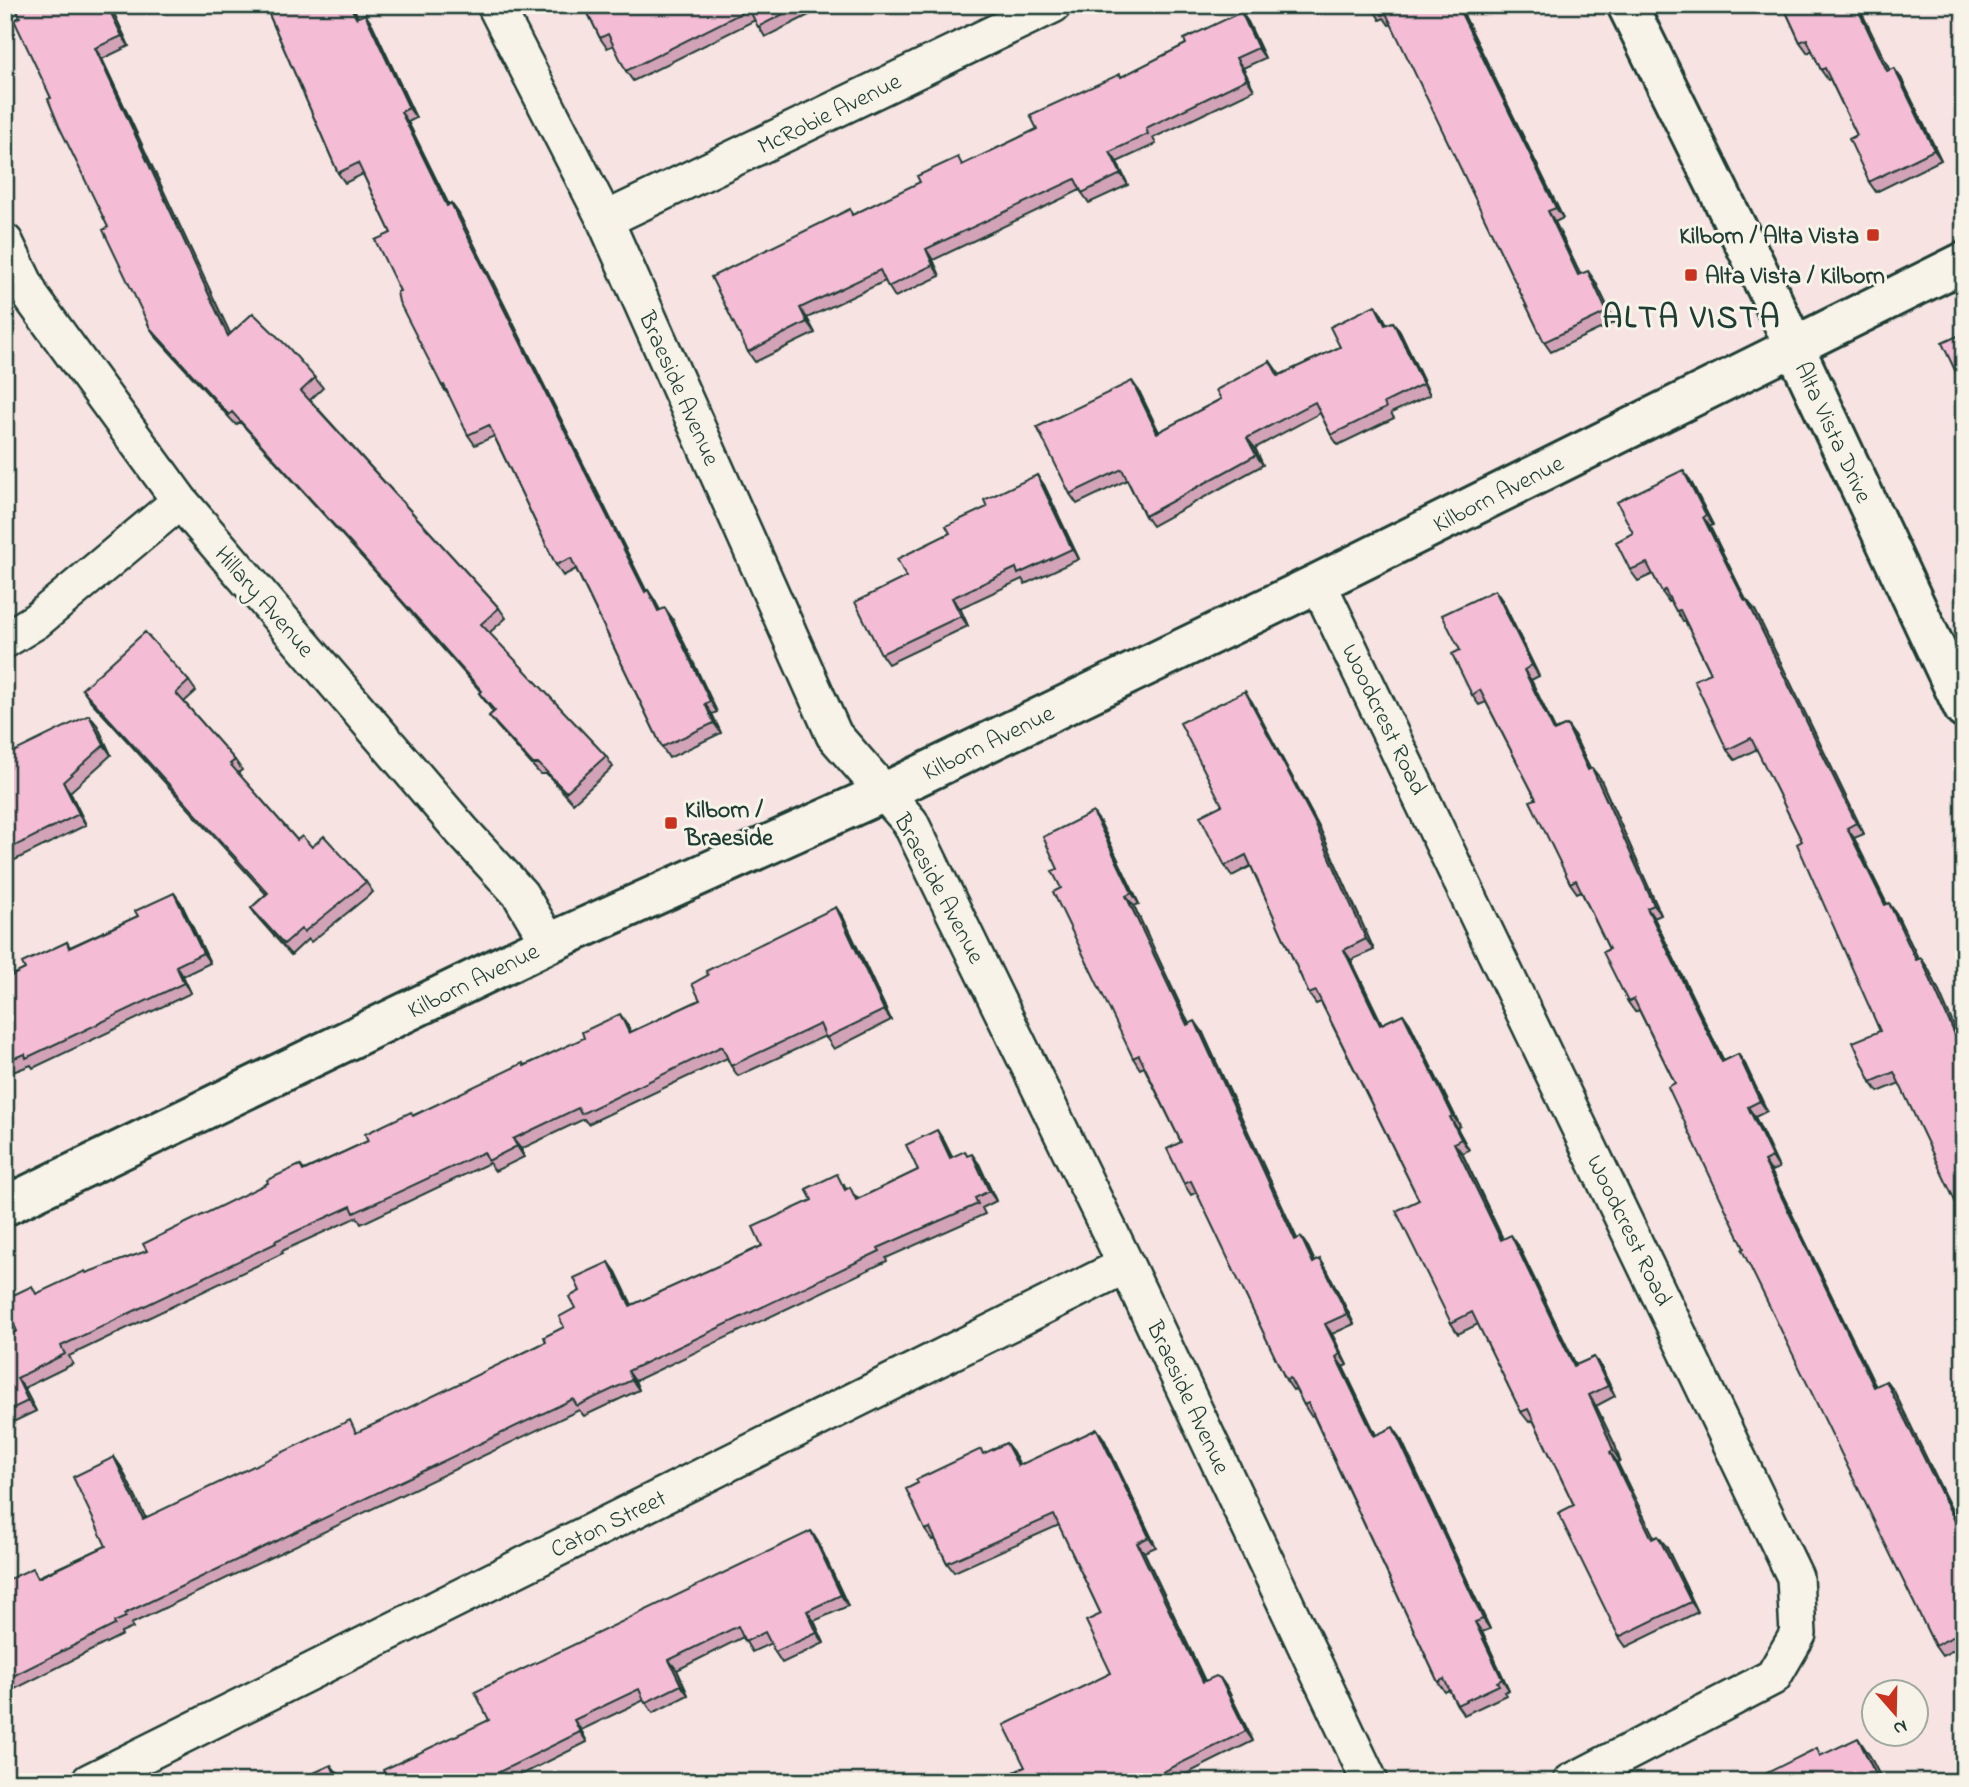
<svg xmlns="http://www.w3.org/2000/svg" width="1969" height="1787" font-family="'Indie Flower',sans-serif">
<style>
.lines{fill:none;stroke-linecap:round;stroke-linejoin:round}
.street-casing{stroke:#1f3d34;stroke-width:40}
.secondary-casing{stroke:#1f3d34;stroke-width:44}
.street{stroke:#f7f3e8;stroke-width:35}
.secondary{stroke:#f7f3e8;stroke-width:38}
.wall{fill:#d2a3b7;stroke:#1f3d34;stroke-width:2}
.shaded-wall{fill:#ab8495;stroke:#1f3d34;stroke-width:2}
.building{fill:#f4bdd5;stroke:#1f3d34;stroke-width:2}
.poi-dot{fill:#c8321e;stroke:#f7f3e8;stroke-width:2.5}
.labels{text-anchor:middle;stroke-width:6;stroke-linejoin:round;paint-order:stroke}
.street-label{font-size:24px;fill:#1f3d34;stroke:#f7f3e8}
.poi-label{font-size:24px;font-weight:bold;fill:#1f3d34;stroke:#f7f3e8;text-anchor:start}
.district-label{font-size:32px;font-weight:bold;letter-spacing:2px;fill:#1f3d34;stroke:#f7f3e8}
</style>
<rect width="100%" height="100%" fill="#f6e3e2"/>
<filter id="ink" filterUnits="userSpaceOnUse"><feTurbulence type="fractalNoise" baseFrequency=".0143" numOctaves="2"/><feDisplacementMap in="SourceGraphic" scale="14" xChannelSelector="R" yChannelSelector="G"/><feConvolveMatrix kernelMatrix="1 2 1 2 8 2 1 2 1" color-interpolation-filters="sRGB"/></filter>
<g filter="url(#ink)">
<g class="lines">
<!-- street casing -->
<g class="street-casing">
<path id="street" d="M495 5 605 220 834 735 910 822 1126 1265 1370 1782
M605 220 1053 5
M5 242 32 298 180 501 462 831 520 894 549 943
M1318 583 1795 1577 1798 1634 1773 1677 1571 1782
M5 640 36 621 180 501
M89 1782 1126 1265"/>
</g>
<!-- secondary casing -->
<g class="secondary-casing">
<path id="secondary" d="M1627 5 1770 295 1964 709
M5 1206 549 943 885 792 1318 583 1964 262"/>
</g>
<!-- street -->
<use href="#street" class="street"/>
<!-- secondary -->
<use href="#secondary" class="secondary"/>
</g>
<!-- wall -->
<path class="wall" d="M15 5H110L129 46 102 59 230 334 315 378 323 388 310 400 499 608 506 618 489 633 606 756 613 767 573 803 547 774H540L497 726 489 716 493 712 479 693 481 692 379 576 240 422 236 425 157 338 150 328 108 227 51 98 20 17Z
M265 5H352L358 17 372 24 416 118 408 122 449 205 451 203 459 214 646 591 648 590 655 601 660 610 672 618 717 712 712 714 721 733 669 758 662 747 576 569 563 576 556 565 494 436 475 445 468 435 450 396H449L442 386 400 291 391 233 363 174 345 183 338 173Z
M584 5H809L813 13 765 37 755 20 633 81 626 71 614 45 607 48 600 38Z
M1371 5H1459L1563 218 1555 222 1580 275 1595 281 1615 322 1551 352 1544 342 1392 24 1389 25 1384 18 1380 20Z
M1783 5 1901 78 1941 160 1876 192 1869 182 1857 135 1830 79 1828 80 1821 70 1812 50 1808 53 1800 42Z
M1241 12 1248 22 1265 58 1243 68 1254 90 1153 138 1156 144 1117 162 1128 185 1089 203 1080 190 933 260 940 276 895 297 885 281 807 318 815 333 755 362 748 352 854 215 964 164 1037 129 1122 77 1186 44Z
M1382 315 1387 324 1393 322 1400 332 1430 395 1391 413 1394 418 1338 445 1331 435 1320 413 1255 448 1263 465 1152 526 1145 516 1127 480 1077 504 1070 494 1139 391 1159 432 1221 399 1270 361 1280 375 1340 347Z
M1037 475 1044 485 1079 559 1025 584 1022 579 960 608 968 626 888 664 881 654 906 577 950 533 987 507Z
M1690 480 1713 525 1710 527 1746 601 1747 600 1755 610 1864 834 1854 838 1887 904 1896 913 1918 959 1928 968 1938 989 1900 1083 1878 1092 1871 1082 1880 1031 1802 841 1757 749 1735 760 1727 750 1711 673 1685 621 1683 622 1671 601 1669 602 1662 592 1653 574 1638 581 1630 570 1633 533Z
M1502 600 1539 676 1531 680 1555 730 1567 725 1574 735 1590 769 1600 778 1661 915 1654 918 1724 1061 1738 1054 1745 1064 1767 1111 1755 1117 1779 1168 1771 1171 1876 1387 1886 1381 1894 1391 1960 1528 1964 1526V1645L1942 1656 1935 1646 1744 1248 1675 1083 1639 1010 1635 1012 1628 1002 1609 949 1581 891 1577 893 1570 883 1536 799 1486 702 1479 705 1472 695 1460 650Z
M189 681 196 691 184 702 235 760 242 770 238 773 297 840 312 847 366 882 373 892 311 942 308 939 291 955 258 918 251 908 266 894 89 699 82 689Z
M1252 702 1321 831 1374 950 1351 960 1382 1024 1403 1014 1410 1024 1460 1126 1457 1128 1469 1150 1462 1153 1503 1239 1518 1245 1576 1365 1594 1357 1601 1367 1615 1396 1596 1406 1615 1445 1620 1461 1617 1462 1654 1538 1666 1546 1698 1612 1626 1647 1619 1637 1574 1505 1533 1420 1529 1422 1521 1412 1478 1324 1458 1334 1451 1323 1419 1200 1321 1002 1316 1004 1309 994 1251 866 1232 876 1225 866 1222 805Z
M97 725 111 755 70 792 86 825 5 865V756Z
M1100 822 1139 904 1134 906 1189 1024 1202 1031 1297 1239 1308 1247 1315 1262 1320 1259 1327 1270 1354 1324 1332 1334 1347 1365 1343 1367 1376 1435 1400 1437 1490 1629 1482 1632 1509 1690 1504 1692 1506 1695 1464 1715 1457 1705 1449 1690 1445 1692 1438 1682 1313 1415 1311 1416 1304 1405 1296 1389 1293 1390 1286 1380 1197 1192 1191 1195 1184 1184 1181 1142 1144 1067 1140 1069 1133 1058 1061 888 1058 869Z
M174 893 181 903 210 963 183 976 191 993 33 1068 31 1065 5 1075V979L25 969 67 942 70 947 138 916Z
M843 917 891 1020 834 1049 825 1036 738 1076 731 1066 727 1058 588 1124 584 1119 521 1149 524 1157 495 1171 489 1163 361 1224 357 1217 282 1251 283 1253 69 1356 73 1364 24 1388 36 1411 5 1426V1337L17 1331 37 1294 87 1273 147 1251 300 1165 304 1170 368 1141 414 1115 525 1065 627 1024 631 1032 700 1000Z
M944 1141 952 1157 968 1156 979 1164 996 1201 982 1208 985 1214 886 1258 887 1261 635 1381 639 1390 584 1416 579 1410 131 1624 133 1628 121 1633 122 1635 5 1694V1592L106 1546 114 1457 121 1467 145 1518 358 1433 546 1342 564 1327 575 1308 616 1272 632 1305 762 1246 812 1200 844 1184 846 1189 857 1197 858 1199 918 1170Z
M1097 1429 1104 1439 1156 1547 1144 1552 1205 1681 1220 1678 1227 1688 1253 1741 1170 1782H994L1025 1767 1111 1673 1101 1614 1059 1525 954 1572 947 1563 935 1539 932 1540 925 1530 984 1454 1006 1443 1013 1452 1019 1466Z
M811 1531 818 1542 848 1606 814 1621 824 1643 782 1663 775 1652 771 1643 752 1652 743 1637 677 1670 688 1695 653 1713 644 1700 581 1730 587 1742 507 1782H388L489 1720Z"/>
<!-- shaded-wall -->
<path class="shaded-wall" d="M107 5H110L129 46 122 36Z
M350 5H352L363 28 356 18Z
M1457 5H1459L1563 218 1556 208Z
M1856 5H1858L1895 81 1887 71Z
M1241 12 1248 22 1265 58 1258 48Z
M365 14 372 24 416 118 409 108Z
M95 48 102 59 236 346 228 336Z
M1236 58 1243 68 1254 90 1247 79Z
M1894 68 1901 78 1941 160 1934 150Z
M401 112 408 122 454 216 447 206Z
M1110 152 1117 162 1128 185 1121 174Z
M451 203 459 214 652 602 645 592Z
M1548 211 1555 222 1586 286 1578 275Z
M926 249 933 260 940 276 933 265Z
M1588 271 1595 281 1615 322 1607 312Z
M1375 305 1382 315 1392 335 1385 325Z
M800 308 807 318 815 333 807 322Z
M1393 322 1400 332 1430 395 1423 384Z
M1132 381 1139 391 1164 443 1157 433Z
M1247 438 1255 448 1263 465 1256 455Z
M1683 470 1690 480 1713 525 1706 515Z
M1037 475 1044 485 1079 559 1072 549Z
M1703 517 1710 527 1752 612 1745 601Z
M648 590 655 601 665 622 658 611Z
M1495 590 1502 600 1539 676 1532 665Z
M952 598 960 608 968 626 961 616Z
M1747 600 1755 610 1864 834 1856 823Z
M665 608 672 618 717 712 710 701Z
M1524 670 1531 680 1561 742 1554 731Z
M1245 691 1252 702 1321 831 1374 950 1366 939Z
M705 704 712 714 721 733 714 723Z
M89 715 97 725 111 755 104 745Z
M1567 725 1574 735 1595 780 1588 770Z
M1592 768 1600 778 1661 915 1654 905Z
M63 782 70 792 86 825 79 814Z
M1093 812 1100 822 1139 904 1132 893Z
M1847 828 1854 838 1892 916 1885 905Z
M174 893 181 903 210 963 203 953Z
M1126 896 1134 906 1194 1035 1187 1025Z
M1889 903 1896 913 1924 970 1916 960Z
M836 907 843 917 891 1020 884 1010Z
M1647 908 1654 918 1729 1072 1722 1062Z
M1344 950 1351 960 1387 1035 1380 1025Z
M1921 958 1928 968 1938 989 1964 1049V1055Z
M176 966 183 976 191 993 184 983Z
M620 1014 627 1024 636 1044 629 1033Z
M1403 1014 1410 1024 1460 1126 1453 1116Z
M1195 1021 1202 1031 1302 1250 1295 1240Z
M1738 1054 1745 1064 1767 1111 1760 1101Z
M1748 1107 1755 1117 1779 1168 1772 1157Z
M1450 1117 1457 1128 1469 1150 1461 1139Z
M937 1130 944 1141 957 1168 950 1158Z
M513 1139 521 1149 524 1157 517 1146Z
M1454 1143 1462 1153 1508 1250 1501 1240Z
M972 1154 979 1164 996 1201 989 1191Z
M1764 1161 1771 1171 1881 1398 1874 1387Z
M1511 1235 1518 1245 1581 1376 1574 1366Z
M1301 1237 1308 1247 1320 1273 1313 1263Z
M1320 1259 1327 1270 1354 1324 1347 1314Z
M609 1262 616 1272 637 1316 630 1306Z
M1325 1324 1332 1334 1347 1365 1340 1354Z
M1336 1357 1343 1367 1381 1446 1374 1436Z
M1594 1357 1601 1367 1615 1396 1608 1386Z
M628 1371 635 1381 639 1390 632 1380Z
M17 1378 24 1388 36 1411 28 1401Z
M1886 1381 1894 1391 1964 1535 1959 1529Z
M1589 1395 1596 1406 1615 1445 1620 1461 1613 1450Z
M1393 1427 1400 1437 1490 1629 1483 1619Z
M1097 1429 1104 1439 1156 1547 1149 1537Z
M1006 1443 1013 1452 1025 1476 1018 1466Z
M1610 1452 1617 1462 1660 1549 1652 1539Z
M114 1457 121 1467 151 1529 143 1519Z
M811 1531 818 1542 848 1606 841 1595Z
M1658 1536 1666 1546 1698 1612 1691 1602Z
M1137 1543 1144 1552 1210 1692 1203 1682Z
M807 1611 814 1621 824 1643 817 1633Z
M1475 1622 1482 1632 1509 1690 1502 1679Z
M669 1660 677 1670 688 1695 681 1685Z
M1220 1678 1227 1688 1253 1741 1246 1731Z
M574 1720 581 1730 587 1742 580 1732Z
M1858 1738 1870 1756 1883 1782H1879Z
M331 1765 339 1775 342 1782H339Z"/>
<!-- building -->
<path class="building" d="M15 5H107L122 36 95 48 228 336 253 313 288 347 315 378 301 391 499 608 481 624 606 756 566 792 539 764H533L489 716 495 711 479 693 482 691 371 566 232 412 229 415 150 328 103 230 108 227 59 126 48 99 51 98 14 20 20 17Z
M265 5H350L356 18 365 14 409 108 401 112 447 206 451 203 645 592 648 590 658 611 665 608 710 701 705 704 714 723 662 747 571 558 556 565 489 425 468 435 444 385 442 386 399 302 397 292 400 291 375 240 391 233 358 163 338 173Z
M584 5H801L758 27 749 9 626 71 608 34 600 38Z
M1371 5H1457L1556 208 1548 211 1578 275 1588 271 1607 312 1544 342 1386 13 1382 15 1378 7 1373 10Z
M1783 5H1856L1887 71 1894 68 1934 150 1869 182 1849 139 1857 135 1825 68 1821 70 1807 39 1800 42Z
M1241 12 1258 48 1236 58 1247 79 1146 128 1148 134 1110 152 1121 174 1082 193 1075 179 926 249 933 265 888 287 880 270 800 308 807 322 748 352 711 277 850 209 852 215 920 182 917 176 958 157 962 165 1037 129 1030 115 1120 74 1121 77 1186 44 1184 39Z
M1375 305 1385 325 1393 322 1423 384 1384 403 1386 408 1331 435 1315 402 1247 438 1256 455 1145 516 1122 469 1070 494 1037 427 1132 381 1157 433 1221 399 1216 390 1270 361 1278 376 1340 347 1330 327Z
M1964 333V389L1942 343Z
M1683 470 1706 515 1703 517 1745 601 1747 600 1856 823 1847 828 1885 905 1889 903 1916 960 1921 958 1964 1055V1220L1894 1072 1871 1082 1853 1042 1880 1031 1797 844 1802 841 1751 738 1727 750 1694 680 1711 673 1680 610 1676 611 1665 590 1662 592 1647 563 1630 570 1616 542 1633 533 1617 502Z
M1037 475 1072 549 1018 574 1016 568 952 598 961 616 881 654 855 602 906 577 897 559 950 533 946 526 987 507 984 500Z
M1495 590 1532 665 1524 670 1554 731 1567 725 1588 770 1592 768 1654 905 1647 908 1722 1062 1738 1054 1760 1101 1748 1107 1772 1157 1764 1161 1874 1387 1886 1381 1959 1529 1964 1526V1631L1935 1646 1742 1250 1744 1248 1668 1087 1675 1083 1634 999 1628 1002 1603 952 1609 949 1576 880 1570 883 1530 801 1536 799 1480 690 1472 695 1452 654 1460 650 1442 615Z
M145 632 189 681 176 693 235 760 230 764 297 840 302 836 312 847 324 836 366 882 304 932 301 929 284 944 251 908 268 893 82 689Z
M1245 691 1314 821 1366 939 1344 950 1380 1025 1403 1014 1453 1116 1450 1117 1461 1139 1454 1143 1501 1240 1511 1235 1574 1366 1594 1357 1608 1386 1589 1395 1607 1435 1613 1450 1610 1452 1652 1539 1658 1536 1691 1602 1619 1637 1558 1513 1574 1505 1528 1409 1521 1412 1472 1312 1451 1323 1396 1211 1419 1200 1316 991 1309 994 1246 855 1225 866 1200 816 1222 805 1180 723Z
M89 715 104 745 63 782 79 814 5 851V756Z
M1093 812 1132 893 1126 896 1187 1025 1195 1021 1295 1240 1301 1237 1313 1263 1320 1259 1347 1314 1325 1324 1340 1354 1336 1357 1374 1436 1393 1427 1483 1619 1475 1622 1502 1679 1497 1682 1499 1685 1457 1705 1444 1679 1438 1682 1308 1403 1304 1405 1290 1378 1286 1380 1191 1181 1184 1184 1167 1149 1181 1142 1139 1055 1133 1058 1053 892 1061 888 1052 871 1058 869 1043 837Z
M174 893 203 953 176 966 184 983 26 1058 25 1054 5 1061V979L25 969 22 963 67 942 69 948 138 916 135 911Z
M836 907 884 1010 826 1038 820 1024 731 1066 722 1046 581 1114 578 1108 513 1139 517 1146 488 1161 484 1152 354 1213 351 1206 275 1241 276 1243 61 1346 65 1354 17 1378 28 1401 5 1412V1337L17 1331 5 1307V1299L32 1286 36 1294 85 1271 86 1273 147 1251 143 1244 268 1183 267 1180 300 1165 303 1171 368 1141 365 1134 411 1112 413 1116 523 1063 524 1066 584 1038 582 1032 620 1014 629 1033 700 1000 692 984 708 975 706 971Z
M937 1130 950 1158 965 1151 967 1156 972 1154 989 1191 975 1198 978 1204 878 1248 880 1251 628 1371 632 1380 577 1406 573 1399 124 1614 126 1617 114 1622 115 1625 5 1680V1592L8 1591 5 1586V1581L33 1568 38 1578 106 1546 73 1477 114 1457 143 1519 350 1420 356 1433 546 1342 544 1337 564 1327 559 1317 575 1308 569 1297 580 1291 574 1278 609 1262 630 1306 762 1246 753 1227 812 1200 806 1189 837 1174 845 1190 850 1187 856 1200 918 1170 906 1145Z
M1097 1429 1149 1537 1137 1543 1203 1682 1216 1676 1220 1678 1246 1731 1147 1780 1145 1776 1134 1782H994L1025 1767 1004 1725 1111 1673 1086 1621 1101 1614 1054 1515 947 1563 930 1528 925 1530 906 1489 918 1483 916 1480 981 1449 983 1454 1006 1443 1018 1466Z
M811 1531 841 1595 807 1611 817 1633 775 1652 765 1632 745 1642 738 1626 669 1660 681 1685 645 1703 639 1689 574 1720 580 1732 483 1780 484 1782H388L383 1770 489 1720 475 1692Z
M1858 1738 1879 1782H1749L1817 1748 1820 1756Z
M331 1765 339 1782H294Z"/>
</g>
<!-- markers -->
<g class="poi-dot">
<rect x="1866" y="228" width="14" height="14" rx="3.5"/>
<rect x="1684" y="268" width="14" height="14" rx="3.5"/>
<rect x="664" y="816" width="14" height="14" rx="3.5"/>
</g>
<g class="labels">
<!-- street labels -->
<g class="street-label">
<text transform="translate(829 113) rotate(-26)" y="8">McRobie Avenue</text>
<text transform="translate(680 388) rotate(66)" y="8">Braeside Avenue</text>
<text transform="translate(1834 432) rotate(65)" y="8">Alta Vista Drive</text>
<text transform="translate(1498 493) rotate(-27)" y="8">Kilborn Avenue</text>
<text transform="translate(265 601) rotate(49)" y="8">Hillary Avenue</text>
<text transform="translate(1385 719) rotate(64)" y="8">Woodcrest Road</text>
<text transform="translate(988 742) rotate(-26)" y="8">Kilborn Avenue</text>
<text transform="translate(940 888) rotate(62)" y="8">Braeside Avenue</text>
<text transform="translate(473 980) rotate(-26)" y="8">Kilborn Avenue</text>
<text transform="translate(1630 1230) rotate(64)" y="8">Woodcrest Road</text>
<text transform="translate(1189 1397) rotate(65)" y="8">Braeside Avenue</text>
<text transform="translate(608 1523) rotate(-26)" y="8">Caton Street</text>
</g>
<!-- poi labels -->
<g class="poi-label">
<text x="1859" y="243" text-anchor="end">Kilborn / Alta Vista</text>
<text x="1705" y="283">Alta Vista / Kilborn</text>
<text x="685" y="817">Kilborn /<tspan x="685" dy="28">Braeside</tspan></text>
</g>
<!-- district labels -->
<g class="district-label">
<text x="1692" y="327">ALTA VISTA</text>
</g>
</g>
<!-- margin -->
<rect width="1969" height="1787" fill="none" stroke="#f7f3e8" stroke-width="28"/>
<rect x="14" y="14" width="1941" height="1759" fill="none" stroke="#1f3d34" stroke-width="2.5" filter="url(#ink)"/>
<!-- north arrow -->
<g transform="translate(1895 1713) rotate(160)"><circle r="33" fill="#f7f3e8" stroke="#a1aaa0" stroke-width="2"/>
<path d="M0-5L12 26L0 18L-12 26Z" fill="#c8321e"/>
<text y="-10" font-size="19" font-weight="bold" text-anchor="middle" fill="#1f3d34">N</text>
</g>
</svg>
